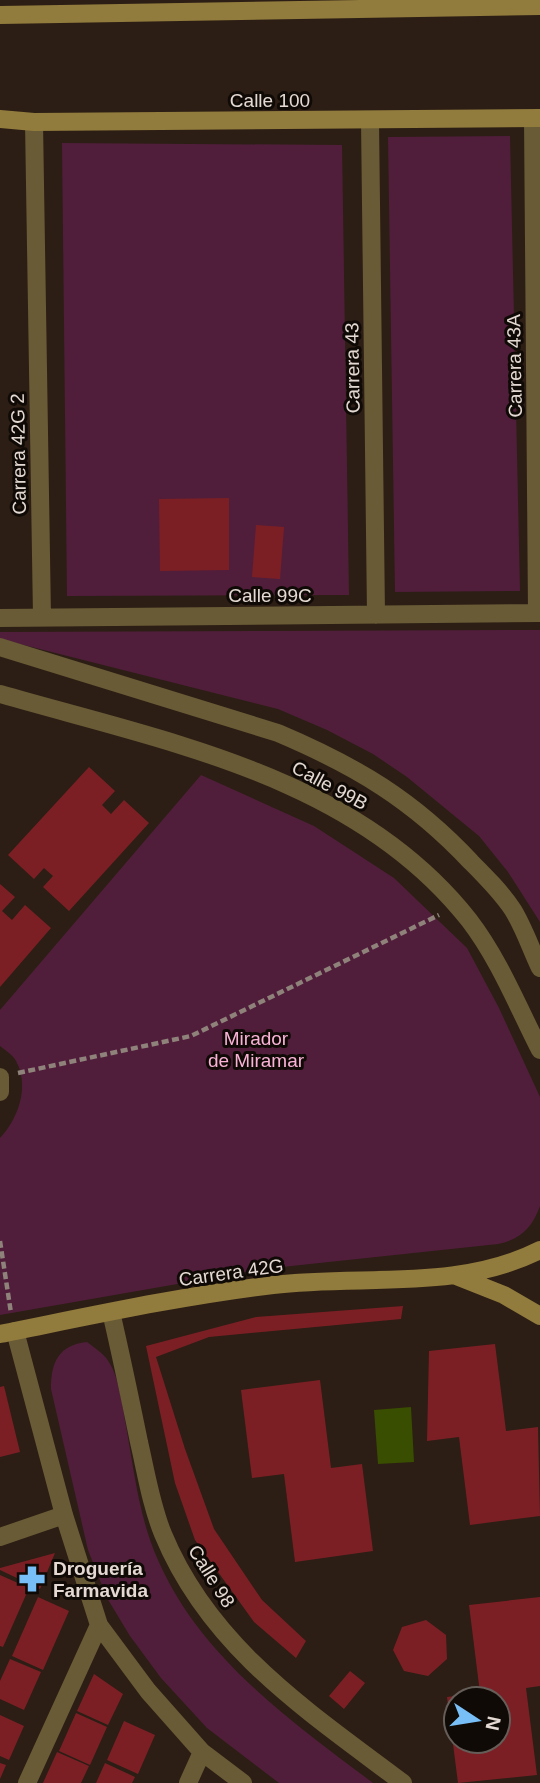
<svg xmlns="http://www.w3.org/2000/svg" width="540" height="1783" font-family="Arial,sans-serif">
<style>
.green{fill:#501e3b}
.water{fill:#394e00}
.building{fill:#7b1f25;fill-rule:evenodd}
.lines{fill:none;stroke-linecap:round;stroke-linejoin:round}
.path{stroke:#8e827a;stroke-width:4.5;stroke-dasharray:7 3.5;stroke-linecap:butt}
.street{stroke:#685b36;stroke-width:18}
.secondary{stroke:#917b3d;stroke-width:18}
.labels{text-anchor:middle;stroke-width:6;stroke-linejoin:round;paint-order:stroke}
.street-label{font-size:19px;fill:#e4dad3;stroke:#100a06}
.park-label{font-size:19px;fill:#fab3d7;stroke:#100a06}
.poi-label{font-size:19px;font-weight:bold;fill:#e4dad3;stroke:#100a06;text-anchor:start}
</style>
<rect width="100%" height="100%" fill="#2c1e14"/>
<!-- green -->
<path class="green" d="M510 136 520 591 395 592 388 137Z
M62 143 342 145 349 595 67 596Z
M540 630V922L508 872 479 836 407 777 373 754 327 730 278 709 0 639V632Z
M201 775 314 826 394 878 467 948 499 1008 540 1097V1206C532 1228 521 1239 498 1244L263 1269 0 1315V1138C18 1119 30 1086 16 1061 13 1055 5 1050 0 1046V1010Z
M87 1342C96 1349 105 1354 110 1364 119 1378 123 1409 126 1426 134 1470 139 1518 158 1560 201 1658 290 1720 373 1783H279L207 1728 161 1678 130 1636 107 1598 88 1550 51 1389C51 1363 58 1345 87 1342Z"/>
<!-- water -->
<path class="water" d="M411 1407 414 1462 378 1464 374 1410Z"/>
<!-- building -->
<path class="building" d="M229 498V570L160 571 159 499Z
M256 525 284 527 280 579 252 577Z
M89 767 115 791 102 805 111 814 124 800 149 823 69 911 43 887 53 876 44 868 34 879 8 855Z
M0 884 15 897 2 911 12 920 25 905 51 928 0 987Z
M403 1306 401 1319 209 1337 156 1357 185 1449 214 1529 262 1600 306 1641 296 1658 254 1622 195 1540 175 1483 146 1346 256 1317Z
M495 1344 506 1431 538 1427 540 1516 470 1525 459 1437 427 1441 429 1351Z
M320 1380 331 1468 362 1464 373 1551 295 1562 284 1474 252 1478 241 1390Z
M4 1386 20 1452 0 1457V1387Z
M55 1553 40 1589 0 1570V1568Z
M0 1575 29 1588 3 1647 0 1646Z
M38 1597 69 1611 43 1670 12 1656Z
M540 1597V1686L526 1688 537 1775 458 1783 447 1697 480 1693 469 1605ZM456 1699H498V1741H456Z
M426 1620 446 1635 447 1659 428 1676 404 1671 393 1650 402 1627Z
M10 1659 41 1672 24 1710 0 1699V1681Z
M350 1671 365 1683 344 1709 329 1696Z
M94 1674 123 1694 108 1725 77 1711Z
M76 1713 107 1727 90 1765 59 1751Z
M0 1715 24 1726 9 1760 0 1756Z
M124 1721 155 1735 138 1774 107 1760Z
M57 1752 89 1766 81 1783H43Z
M0 1763 6 1765 0 1779Z
M105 1763 135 1777 132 1783H96Z"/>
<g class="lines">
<!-- path -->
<path class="path" d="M18 1073 191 1036 439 915
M0 1241 11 1313"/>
<!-- street -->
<path class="street" d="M533 119 537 613
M370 121 376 615
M34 122 42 617
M0 618 540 613
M0 647 278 733C356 766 413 800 471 862 486 877 501 892 513 910 524 928 531 949 540 968
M0 694C166 742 356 776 469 920 499 959 518 1007 540 1050
M0 1077V1092
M111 1312C121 1355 130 1398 139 1442 146 1472 151 1505 163 1534 210 1648 309 1712 403 1783
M15 1331 64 1515 99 1625 148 1691 202 1752 243 1783
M0 1537 64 1515
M27 1783 99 1625
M188 1783 202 1752"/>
<!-- secondary -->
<path class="secondary" d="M0 15 540 6
M0 119 34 122 540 118
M456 1276 504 1295 540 1316
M0 1334C90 1316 181 1296 273 1285 361 1274 457 1292 540 1250"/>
</g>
<!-- icons -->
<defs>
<g id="pharmacy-bare" transform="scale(2.1)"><path d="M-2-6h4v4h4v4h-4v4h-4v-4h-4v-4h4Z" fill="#78bff7" stroke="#100a06" stroke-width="2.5" paint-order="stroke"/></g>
</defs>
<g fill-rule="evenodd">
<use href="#pharmacy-bare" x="32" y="1579"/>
</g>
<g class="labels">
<!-- street labels -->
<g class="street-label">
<text x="270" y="107">Calle 100</text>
<text transform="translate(514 366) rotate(-91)" y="7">Carrera 43A</text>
<text transform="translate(352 368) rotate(-91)" y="7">Carrera 43</text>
<text transform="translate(18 454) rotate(-91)" y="7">Carrera 42G 2</text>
<text x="270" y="602">Calle 99C</text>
<text transform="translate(330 785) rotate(28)" y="7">Calle 99B</text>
<text transform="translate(231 1272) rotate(-8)" y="7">Carrera 42G</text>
<text transform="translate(212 1576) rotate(58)" y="7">Calle 98</text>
</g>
<!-- park labels -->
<g class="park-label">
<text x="256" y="1045">Mirador<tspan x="256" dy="22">de Miramar</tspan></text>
</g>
<!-- poi labels -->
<g class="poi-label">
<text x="53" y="1575">Droguería<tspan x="53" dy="22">Farmavida</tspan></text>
</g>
</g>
<!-- north arrow -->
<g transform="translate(477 1720) rotate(102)"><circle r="33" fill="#100a06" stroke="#655d58" stroke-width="2"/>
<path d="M0-5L12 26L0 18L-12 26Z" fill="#78bff7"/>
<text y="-10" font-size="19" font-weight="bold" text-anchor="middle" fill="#e4dad3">N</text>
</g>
</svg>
